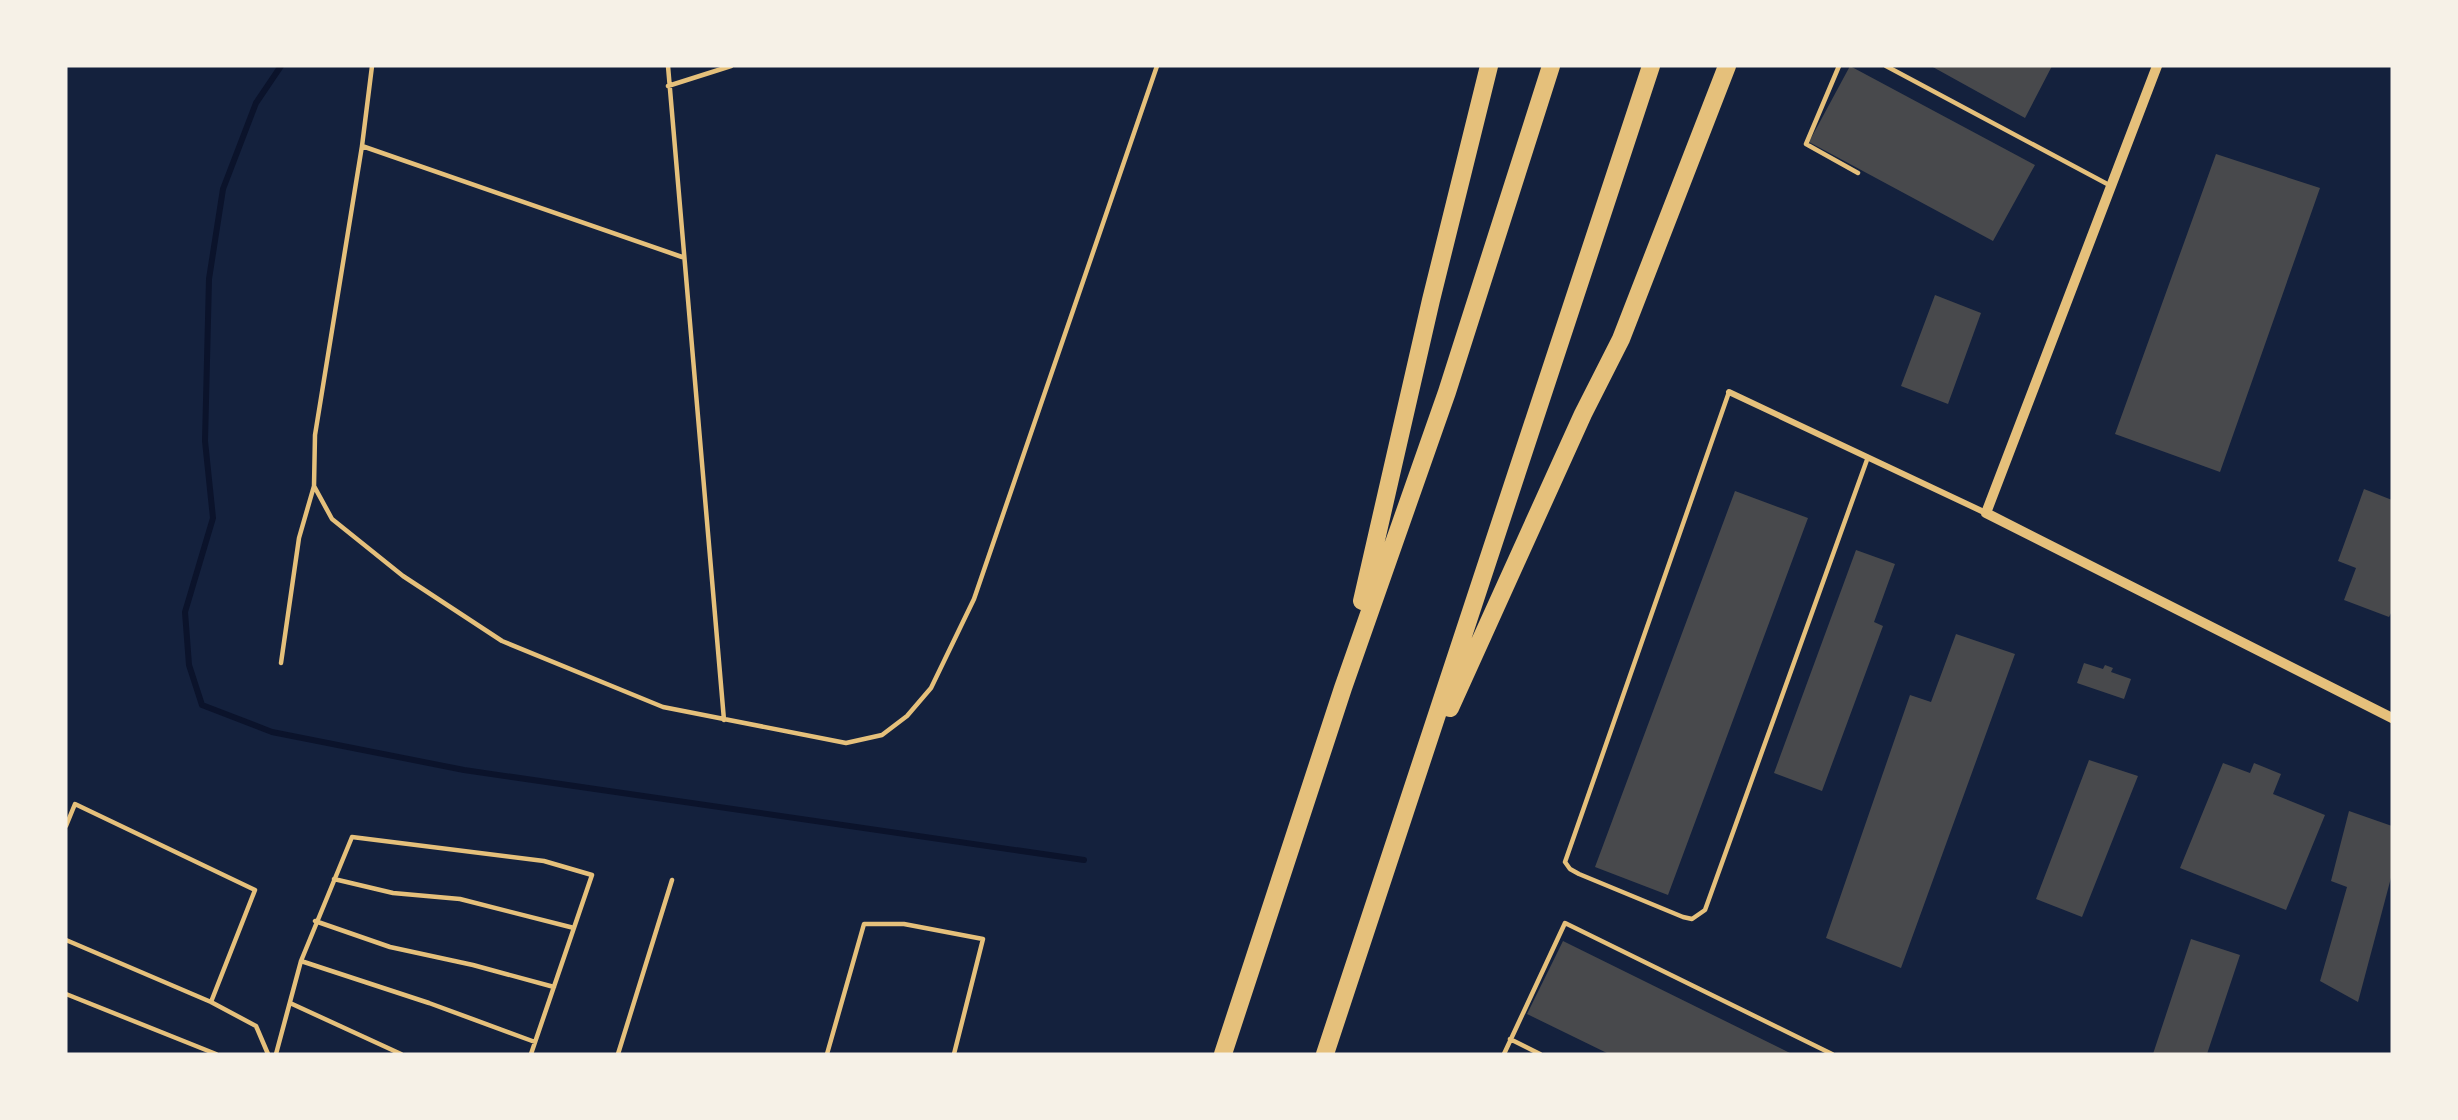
<svg xmlns="http://www.w3.org/2000/svg" width="2458" height="1120" font-family="'PT Sans Narrow',sans-serif">
<style>
.lines{fill:none;stroke-linecap:round;stroke-linejoin:round}
.stream{stroke:#0b132b;stroke-width:6}
.building{fill:#48494c}
.service{stroke:#e5c07b;stroke-width:4.5}
.minor{stroke:#e5c07b;stroke-width:6}
.tertiary{stroke:#e5c07b;stroke-width:10}
.motorway{stroke:#e5c07b;stroke-width:18}
</style>
<rect width="100%" height="100%" fill="#14213d"/>
<g class="lines">
<!-- stream -->
<path class="stream" d="M281 66 256 103 223 189 209 279 205 441 213 518 185 612 189 665 202 705 272 732 464 770 1084 860"/>
</g>
<!-- building -->
<path class="building" d="M1850 66 2035 165 1993 241 1809 142Z
M1931 66H2052L2025 118Z
M2216 154 2320 188 2220 472 2115 434Z
M1935 295 1981 313 1948 404 1901 386Z
M2364 489 2392 500V611L2389 617 2344 600 2356 568 2338 561Z
M1735 491 1808 518 1668 895 1595 867Z
M1856 550 1895 564 1874 622 1883 626 1822 791 1774 773Z
M1956 634 2015 654 1901 968 1826 938 1910 695 1931 702Z
M2084 663 2103 669 2105 665 2113 668 2111 672 2131 679 2124 699 2077 683Z
M2089 760 2138 776 2082 917 2036 899Z
M2223 763 2250 773 2254 763 2281 774 2273 794 2325 815 2286 910 2180 868Z
M2349 811 2392 826V874L2358 1002 2320 981 2347 887 2331 881Z
M2191 939 2240 955 2207 1054H2153Z
M1563 941 1792 1054H1609L1527 1014Z"/>
<g class="lines">
<!-- service -->
<path class="service" d="M372 66 362 146 315 435 314 486 332 519 403 576 502 641 663 707 846 743 882 735 907 716 931 688 974 599 1157 66
M668 66 724 720
M1839 66 1806 144 1858 173
M1886 66 2111 186
M668 86 731 66
M362 146 682 257
M1729 392 1565 862 1570 869 1579 874 1683 917 1692 919 1705 910 1868 457
M281 663 299 538 314 486
M66 826 75 804 255 890 211 1002
M334 879 393 893 460 899 574 928
M315 921 390 947 473 965 554 987
M66 940 211 1002 256 1026 268 1054
M301 961 429 1003 535 1042
M66 994 216 1054
M290 1003 401 1054
M1510 1039 1540 1054
M276 1054 301 961 352 837 544 861 592 875 531 1054
M618 1054 672 880
M827 1054 864 924H904L983 939 954 1054
M1504 1054 1565 923 1832 1054"/>
<!-- minor -->
<path class="minor" d="M1729 392 1986 513"/>
<!-- tertiary -->
<path class="tertiary" d="M2157 66 1986 513 2392 718"/>
<!-- motorway -->
<path class="motorway" d="M1362 601 1431 300 1489 66
M1450 708 1583 414 1621 339 1727 66
M1223 1054 1343 688 1447 392 1551 66
M1325 1054 1651 66"/>
</g>
<!-- border -->
<rect width="2458" height="1120" fill="none" stroke="#f6f1e7" stroke-width="135"/>
</svg>
